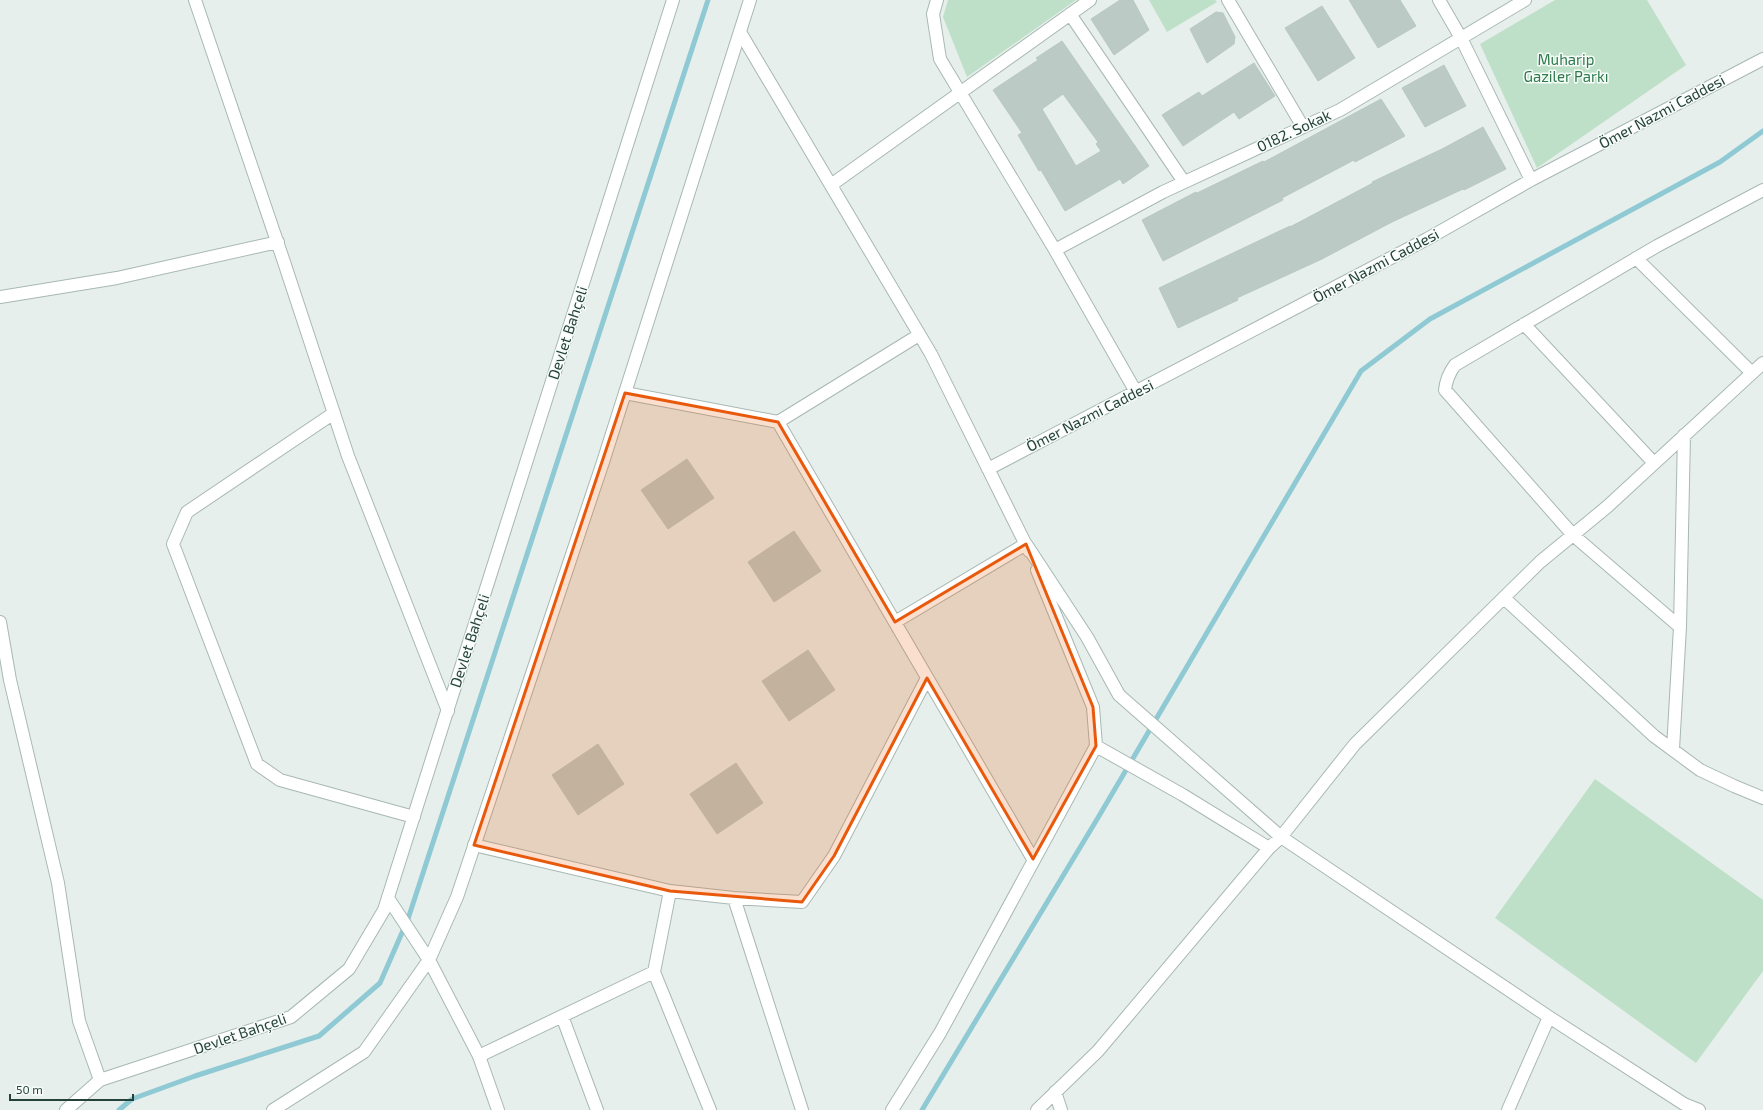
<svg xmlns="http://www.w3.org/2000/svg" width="1763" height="1110" font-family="'Exo 2',sans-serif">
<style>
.green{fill:#bfe0c8}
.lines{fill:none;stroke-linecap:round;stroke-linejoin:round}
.stream{stroke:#8ec9d4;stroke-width:5}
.building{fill:#bbcac4;stroke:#b8c9c2;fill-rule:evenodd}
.minor-casing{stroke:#a8b8b2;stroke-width:14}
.tertiary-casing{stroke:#a8b8b2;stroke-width:14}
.secondary-casing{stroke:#a4bbb3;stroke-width:14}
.minor{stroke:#fff;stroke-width:12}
.tertiary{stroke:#fff;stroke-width:12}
.secondary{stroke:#fff;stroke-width:12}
.marked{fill:#e8590c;fill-opacity:0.2;stroke:#e8590c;stroke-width:3;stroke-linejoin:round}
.labels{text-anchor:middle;stroke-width:3;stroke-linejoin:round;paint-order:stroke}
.park-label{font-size:15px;fill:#2d7a4b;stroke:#f7fbf9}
.street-label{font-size:15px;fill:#24423a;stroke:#f7fbf9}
</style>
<rect width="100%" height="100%" fill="#e6efeb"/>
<!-- green -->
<path class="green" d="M948 0H1076L967 77 943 17Z
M1149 0H1215L1217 2 1167 32Z
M1555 0H1647L1686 65 1537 168 1480 44Z
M1595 779 1763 900V971L1696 1063 1495 918Z"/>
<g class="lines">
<!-- stream -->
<path class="stream" d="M119 1110 132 1099 195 1076 319 1036 380 983 408 919 708 0
M922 1110 1099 816 1361 371 1430 319 1720 162 1763 131"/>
</g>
<!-- building -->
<path class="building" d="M1120 0H1133L1149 30 1114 55 1091 19Z
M1349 0H1400L1416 26 1378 48Z
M1322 6 1355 58 1318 81 1285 28Z
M1216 12 1223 13 1235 37 1234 44 1207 63 1190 29Z
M1062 41 1149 166 1123 184 1120 179 1065 211 1041 170 1039 171 1018 135 1022 133 993 90 1038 60 1036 58ZM1063 94 1098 142 1096 144 1101 151 1076 166 1042 109Z
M1254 63 1275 96 1239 119 1234 112 1183 146 1162 115 1199 92 1202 96Z
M1444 65 1466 106 1425 127 1402 88Z
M1381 99 1405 136 1355 162 1354 160 1282 198 1283 200 1163 261 1142 220 1196 192 1197 193 1263 161 1264 162Z
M1483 127 1506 169 1464 190 1463 189 1392 222 1322 259 1237 298 1238 300 1178 328 1159 288 1290 226V227L1373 183 1372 182 1442 149Z
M687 459 714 498 668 529 641 490Z
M794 531 821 571 774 602 748 562Z
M808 650 835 690 789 721 762 681Z
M598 744 624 784 578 815 552 775Z
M736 763 763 803 717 834 690 794Z"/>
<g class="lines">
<!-- minor casing -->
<g class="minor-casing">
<path id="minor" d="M195 0 284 262 348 456 448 711
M937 0 933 14 940 59 1055 250 1136 392
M1228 0 1303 127
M1439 0 1461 38 1531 180
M1070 14 1184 182
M740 32 931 354 1029 551
M831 185 1090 0
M1055 250 1163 192 1340 110 1525 0
M1636 258 1752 373
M0 297 117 278 278 242
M1524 324 1654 463
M625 393 778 422 919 335
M334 413 187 512 173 544 257 764 280 780 414 817
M778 422 1033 859
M988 469 1427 239 1531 180 1763 59
M1037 570 1093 707 1096 746 1183 795 1269 848
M1504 598 1654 736 1700 770 1734 786 1763 798
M0 622 10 680 58 883 79 1021 100 1080
M895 622 1026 544 1087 637 1119 695 1281 837 1549 1017 1684 1104 1699 1110
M1680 627 1573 535 1445 390C1446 380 1449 373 1455 365L1657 246 1763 190
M1673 749 1680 627 1684 435
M474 845 670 891 734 898 802 902 834 856 927 678
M670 891 654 972 710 1110
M734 898 802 1110
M562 1016 597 1110
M479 1056 654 972
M1055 1092 1061 1110
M892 1110 940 1033 1096 746
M1037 1110 1098 1051 1269 848 1281 837 1355 744 1540 562 1608 506 1763 363
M1508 1110 1549 1017"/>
</g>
<!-- tertiary casing -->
<g class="tertiary-casing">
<path id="tertiary" d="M66 1110 100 1080 291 1017 349 969 384 910 673 0
M273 1110 364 1052 429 960
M498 1110 479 1056 429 960 457 897 603 462 750 0"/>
</g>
<!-- secondary casing -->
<g class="secondary-casing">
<path id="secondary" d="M388 898 429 960"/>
</g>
<!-- minor -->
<use href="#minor" class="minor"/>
<!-- tertiary -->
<use href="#tertiary" class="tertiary"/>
<!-- secondary -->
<use href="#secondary" class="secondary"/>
</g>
<!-- marked area -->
<path class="marked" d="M625 393 778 422 895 622 1026 544 1093 707 1096 746 1033 859 927 678 834 856 802 902 670 891 474 845Z"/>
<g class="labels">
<!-- park labels -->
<g class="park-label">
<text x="1566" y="65">Muharip<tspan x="1566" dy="17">Gaziler Parkı</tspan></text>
</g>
<!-- street labels -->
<g class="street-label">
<text transform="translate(1662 112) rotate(-28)" y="5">Ömer Nazmi Caddesi</text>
<text transform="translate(1294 131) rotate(-25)" y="5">0182. Sokak</text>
<text transform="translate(1376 266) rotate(-28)" y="5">Ömer Nazmi Caddesi</text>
<text transform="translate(568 333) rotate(-72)" y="5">Devlet Bahçeli</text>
<text transform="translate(1090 416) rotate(-27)" y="5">Ömer Nazmi Caddesi</text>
<text transform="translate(470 641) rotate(-72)" y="5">Devlet Bahçeli</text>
<text transform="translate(240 1034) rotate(-19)" y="5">Devlet Bahçeli</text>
</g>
</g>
<!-- scale -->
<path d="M10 1094v6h123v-6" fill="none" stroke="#24423a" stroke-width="2"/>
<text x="16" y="1094" font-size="12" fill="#24423a" stroke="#f7fbf9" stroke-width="3" paint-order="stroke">50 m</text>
</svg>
